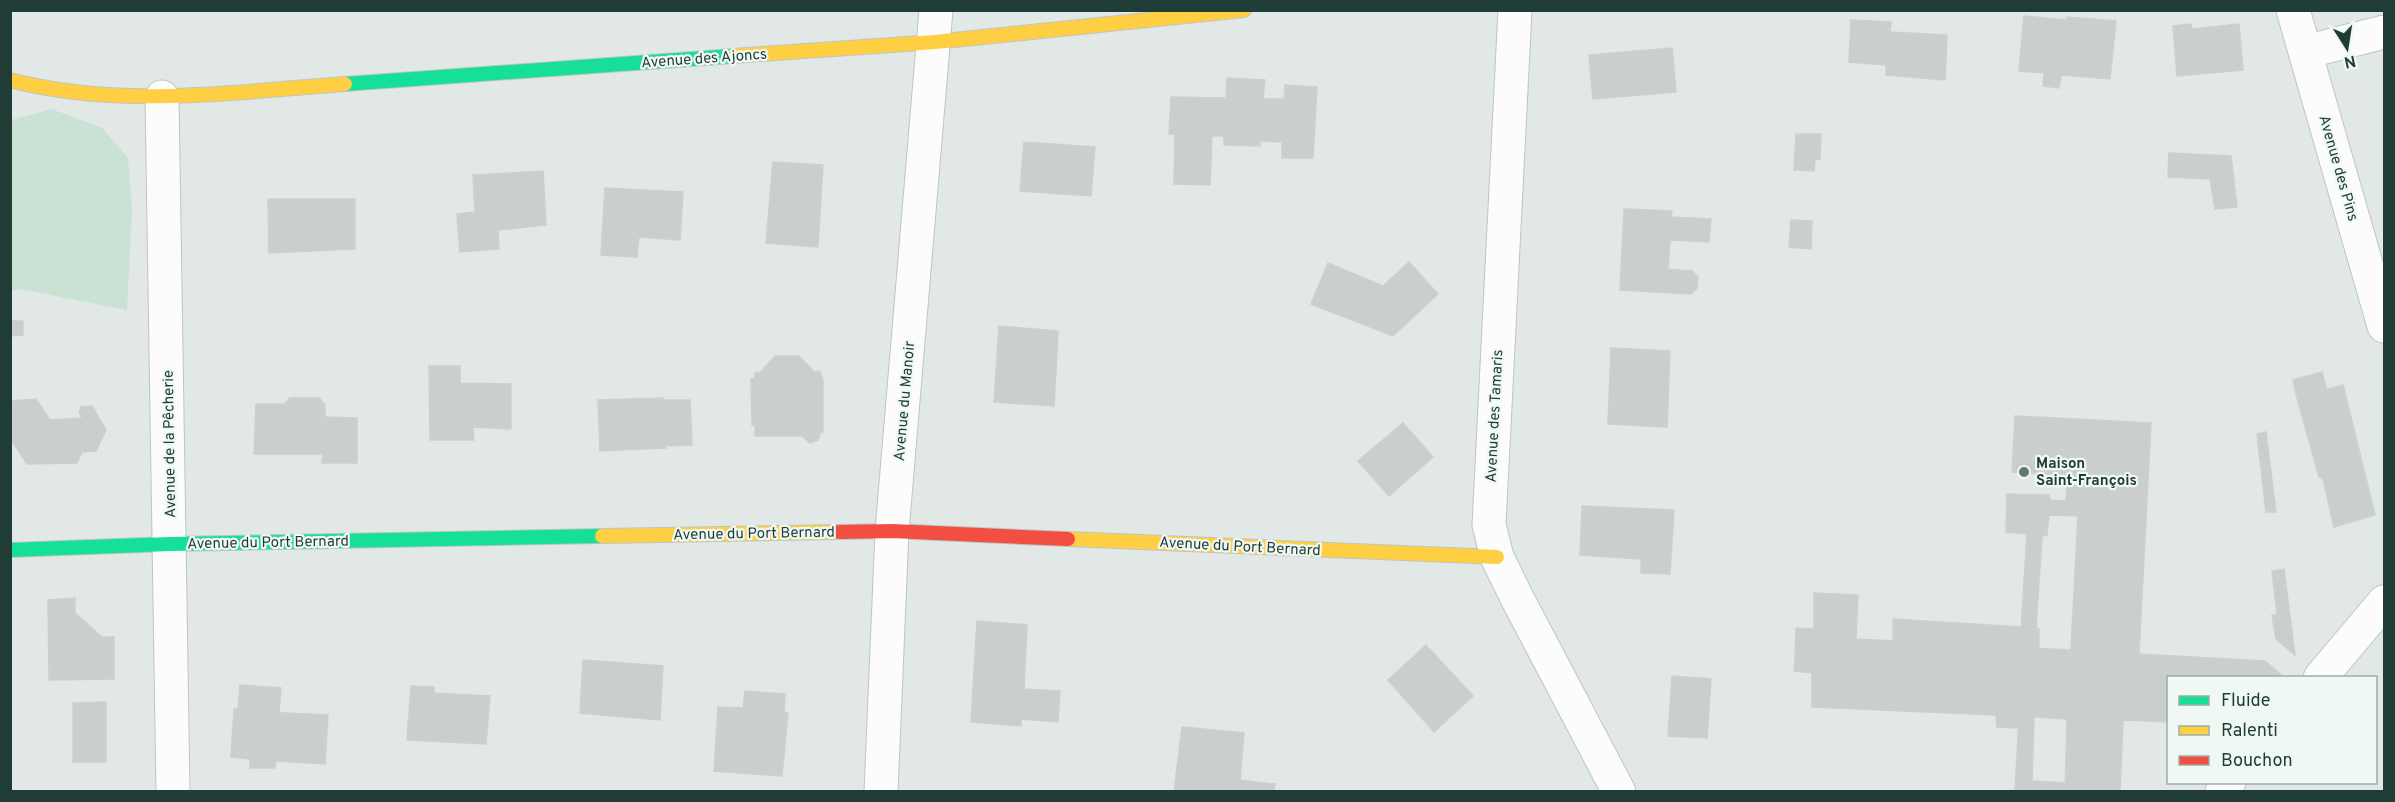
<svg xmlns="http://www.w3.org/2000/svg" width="2395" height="802" font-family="Overpass,sans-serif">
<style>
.green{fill:#cae2d3}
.building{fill:#cacfcd;stroke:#cbd1cf;stroke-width:1.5}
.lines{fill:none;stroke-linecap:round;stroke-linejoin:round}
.street-casing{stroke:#bfc5c3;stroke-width:35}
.fast-casing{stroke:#bec6c3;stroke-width:16}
.slow-casing{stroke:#bec6c3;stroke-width:16}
.jam-casing{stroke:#bec6c3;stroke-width:16}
.street{stroke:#fbfcfb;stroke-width:33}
.fast{stroke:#16e098;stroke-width:14}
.slow{stroke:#ffcf43;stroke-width:14}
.jam{stroke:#f24e42;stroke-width:14}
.poi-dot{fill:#637874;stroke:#f0f8f4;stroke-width:2}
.labels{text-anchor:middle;stroke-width:4.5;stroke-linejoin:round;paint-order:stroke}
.street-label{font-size:15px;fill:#1f3c36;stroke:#f0f8f4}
.poi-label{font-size:15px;font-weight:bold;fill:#1f3c36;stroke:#f0f8f4;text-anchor:start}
</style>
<rect width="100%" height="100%" fill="#e2e8e6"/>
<!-- green -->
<path class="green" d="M52 109 102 128 128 158 132 209 127 310 20 289 11 292V120Z"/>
<!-- building -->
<path class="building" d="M2024 16 2066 20 2067 17 2116 21 2110 79 2061 75 2059 88 2043 86 2044 73 2019 71Z
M1851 20 1891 22 1890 32 1947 35 1945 80 1886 75V65L1849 62Z
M2191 24 2192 29 2239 24 2243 70 2177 76 2173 26Z
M1672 48 1676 92 1593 99 1589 55Z
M1227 78 1265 80 1263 99H1284L1285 85 1317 87 1313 158H1282V142L1260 141V146L1224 145V136H1212L1210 185 1174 184 1175 134H1169L1171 97 1226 98Z
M1796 134H1821L1820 159 1815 160 1814 171 1794 170Z
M1024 142 1095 147 1091 196 1020 191Z
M2169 153 2231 156 2237 207 2215 209 2210 179 2168 177Z
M773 162 823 165 818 247 766 243Z
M543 171 546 225 498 230 499 249 460 252 457 214 475 212 473 175Z
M605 188 683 192 680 240 639 237 637 257 601 255Z
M268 199H355V249L269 253Z
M1624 209 1672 211 1671 217 1711 219 1709 242 1670 240 1668 269 1692 271 1698 277 1697 288 1691 294 1620 290Z
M1791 220 1812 221 1811 249 1789 247Z
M1409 262 1438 294 1393 336 1311 304 1328 263 1383 286Z
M10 321H23V335L10 336Z
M999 326 1058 331 1054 406 994 402Z
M1611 348 1670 351 1667 427 1608 424Z
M775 356H799L814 372 820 371 823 380V432H821L818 440 810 443 802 436H755V424L752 425 751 379 755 378V373H760Z
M429 366H460V383L511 384V429L473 427 474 440H430Z
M2322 372 2327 390 2297 398 2293 380Z
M2343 385 2375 515 2334 527 2323 479 2319 477 2297 398Z
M290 398H319L325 405V431H357V463H322L323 454H254L256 404H284Z
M663 398V400H690L692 445 666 446V448L600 451 598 400Z
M36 399 50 420 82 418 79 412 81 407 92 406 106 430 96 451 82 452 77 463 27 464 10 438V403L11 401Z
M2015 416 2151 423 2139 654 2265 661 2281 675 2279 678H2168V722L2123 720 2120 792H2065L2067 719 2019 716 2018 728 1997 727 1996 715 1812 707V664L1795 661 1796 628 1814 629V593L1858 595 1856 639 2071 650 2080 477 2012 472Z
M324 417 357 418V431H325Z
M1403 423 1433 457 1389 496 1358 461Z
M2266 432 2276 512H2266L2257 434Z
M2067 486H2080L2078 516 2049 515 2047 535 2042 536 2036 629 2021 630 2027 534 2006 532 2007 494 2049 495 2050 500 2066 501Z
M1582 506 1674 510 1670 574 1641 573V559L1580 555Z
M2284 569 2295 655 2276 639 2272 615H2277L2272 571Z
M75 598V613L102 637H114V679L49 680 48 600Z
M1893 619 2021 627V630L2039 629V649L1893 641Z
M977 621 1027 625 1024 689 1060 691 1058 722 1021 719V726L971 722Z
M1426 645 1473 696 1434 732 1388 680Z
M583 660 663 666 660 720 580 713Z
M1795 661 1812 664 1813 673 1794 671Z
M1672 676 1711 679 1707 738 1668 736Z
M240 685 269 687 267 712 328 715 325 764 276 761 275 768H250V759L231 757 234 709H238Z
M411 686 434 687V693L490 696 486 744 407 740Z
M269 687 281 688 279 713 267 712Z
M745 691 785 694 784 712 788 713 782 776 714 771 718 707 743 708Z
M106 702V762H73V703Z
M2019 716 2034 717 2032 781 2065 783V792H2015Z
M1182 727 1244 733 1240 780 1275 784 1274 792H1174Z"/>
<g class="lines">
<!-- street casing -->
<g class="street-casing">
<path id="street" d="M1515 10 1489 525 1497 557 1517 598 1619 792
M2293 10 2384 326
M2305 52 2384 32
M162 97 173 792
M2320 678 2384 602
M881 792 892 531 936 10
M2222 792 2229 782"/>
</g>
<!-- fast casing -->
<g class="fast-casing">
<path id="fast" d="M345 84 733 56
M10 550 170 544 602 536"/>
</g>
<!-- slow casing -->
<g class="slow-casing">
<path id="slow" d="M733 56 935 42 1244 10
M10 80C120 109 234 92 345 84
M602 536 839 532
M1068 539 1497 557"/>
</g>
<!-- jam casing -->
<g class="jam-casing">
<path id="jam" d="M839 532 892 531 1068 539"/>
</g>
<!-- street -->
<use href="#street" class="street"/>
<!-- fast -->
<use href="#fast" class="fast"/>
<!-- slow -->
<use href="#slow" class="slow"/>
<!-- jam -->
<use href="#jam" class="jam"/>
</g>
<!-- markers -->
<circle class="poi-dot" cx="2024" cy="472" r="6"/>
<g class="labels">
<!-- street labels -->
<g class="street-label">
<text transform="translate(704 58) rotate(-4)" y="5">Avenue des Ajoncs</text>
<text transform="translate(2339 168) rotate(74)" y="5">Avenue des Pins</text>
<text transform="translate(904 401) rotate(-85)" y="5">Avenue du Manoir</text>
<text transform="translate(1494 416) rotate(-87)" y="5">Avenue des Tamaris</text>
<text transform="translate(169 444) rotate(-91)" y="5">Avenue de la Pêcherie</text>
<text transform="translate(754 533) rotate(-1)" y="5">Avenue du Port Bernard</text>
<text transform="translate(268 542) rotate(-1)" y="5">Avenue du Port Bernard</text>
<text transform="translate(1240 546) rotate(3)" y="5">Avenue du Port Bernard</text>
</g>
<!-- poi labels -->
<g class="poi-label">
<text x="2036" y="468">Maison<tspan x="2036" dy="17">Saint-François</tspan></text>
</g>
</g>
<!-- border -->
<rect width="2395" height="802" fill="none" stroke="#1f3c36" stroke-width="24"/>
<!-- legend -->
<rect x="2167" y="676" width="210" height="108" fill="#f0f8f4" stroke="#9cada8" stroke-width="1.5"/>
<rect x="2179" y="696" width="30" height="9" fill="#16e098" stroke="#9cada8" stroke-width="1.5"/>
<text x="2221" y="706" font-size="18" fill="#1f3c36">Fluide</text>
<rect x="2179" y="726" width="30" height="9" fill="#ffcf43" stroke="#9cada8" stroke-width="1.5"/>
<text x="2221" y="736" font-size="18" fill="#1f3c36">Ralenti</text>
<rect x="2179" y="756" width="30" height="9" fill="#f24e42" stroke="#9cada8" stroke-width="1.5"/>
<text x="2221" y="766" font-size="18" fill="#1f3c36">Bouchon</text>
<!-- north arrow -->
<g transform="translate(2347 48) rotate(168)" stroke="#f0f8f4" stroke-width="4.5" paint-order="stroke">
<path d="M0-4.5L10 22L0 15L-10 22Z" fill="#1f3c36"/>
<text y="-9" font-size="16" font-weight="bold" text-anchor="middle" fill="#1f3c36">N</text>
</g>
</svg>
